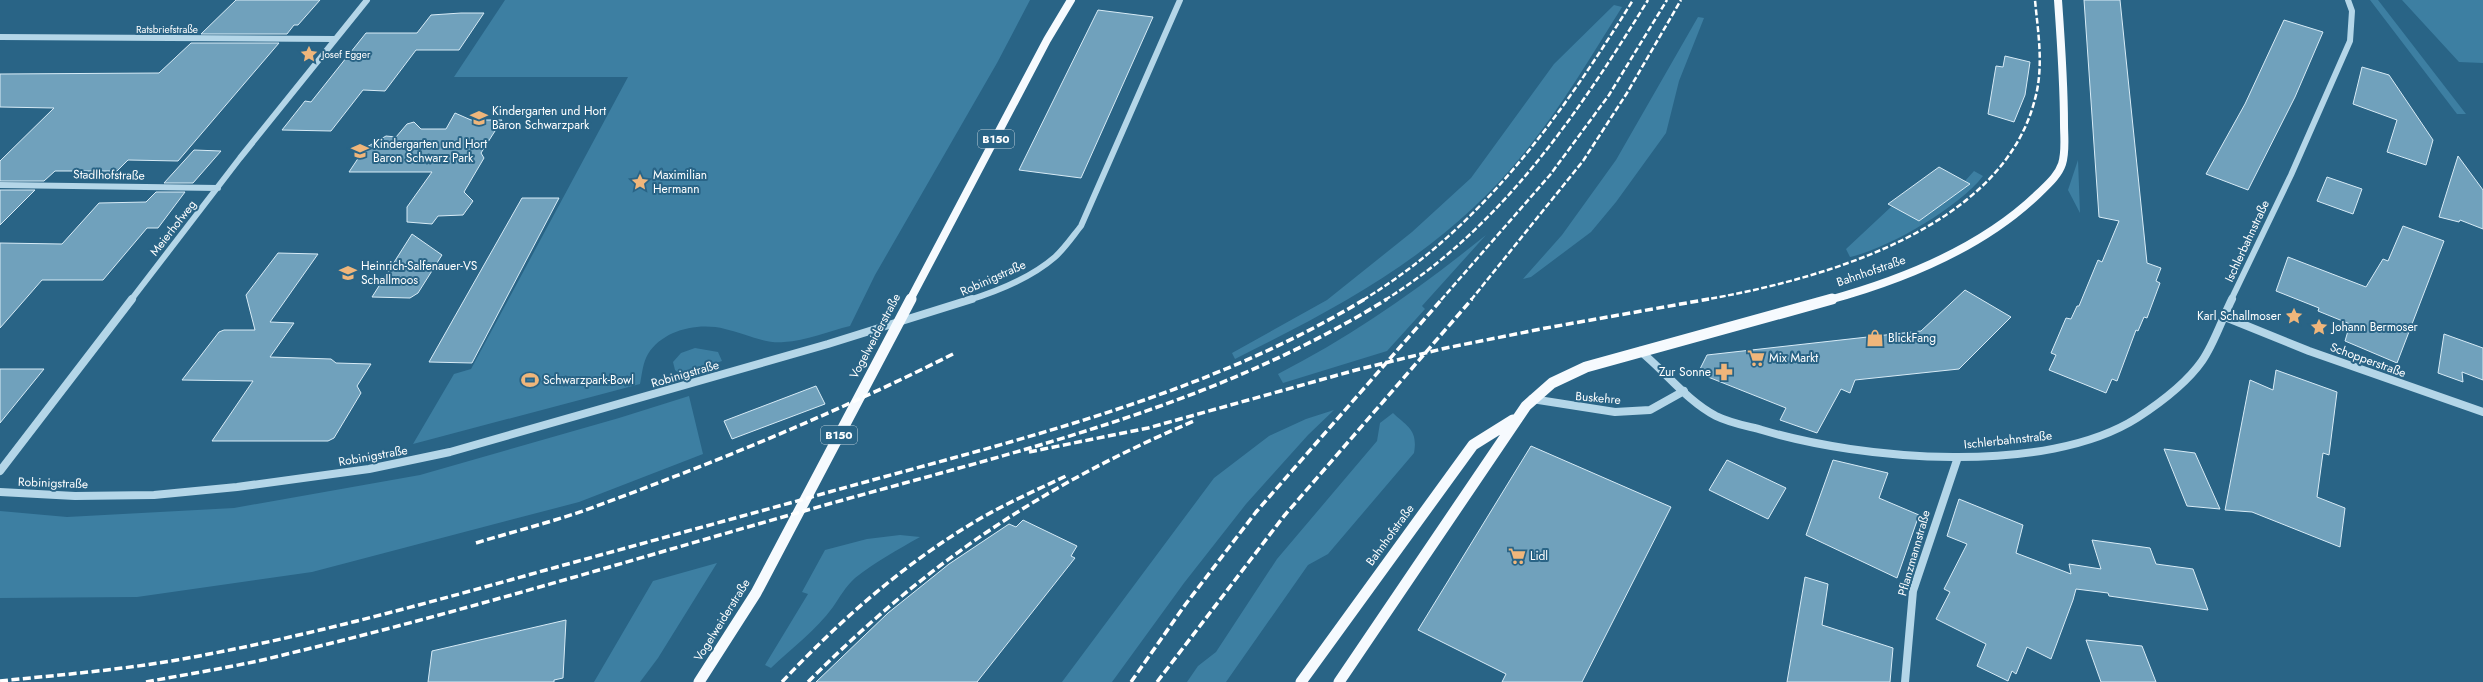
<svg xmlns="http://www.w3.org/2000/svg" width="2483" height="682" font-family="Jost,sans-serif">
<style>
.green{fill:#3d7fa2}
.building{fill:#70a1bc;stroke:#d7ebf6}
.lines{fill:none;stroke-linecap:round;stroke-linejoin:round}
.minor-far1{stroke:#b4d6e8;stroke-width:6}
.minor{stroke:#b4d6e8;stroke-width:8}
.major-far1{stroke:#f6fafe;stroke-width:8}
.major{stroke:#f6fafe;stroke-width:11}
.rail-far1{stroke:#fff;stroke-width:2.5;stroke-dasharray:6 2.5;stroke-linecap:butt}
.rail{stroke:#fff;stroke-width:3.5;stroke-dasharray:8 3.5;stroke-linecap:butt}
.labels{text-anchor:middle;stroke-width:4;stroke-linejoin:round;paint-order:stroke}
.far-street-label{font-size:10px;fill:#fff;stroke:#296486}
.far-poi-label{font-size:10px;fill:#fff;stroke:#296486;text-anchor:start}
.shield{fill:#296486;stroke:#bfd0db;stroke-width:1}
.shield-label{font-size:11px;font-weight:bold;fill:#fff}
.poi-label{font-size:12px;fill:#fff;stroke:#296486;text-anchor:start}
.street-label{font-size:12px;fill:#fff;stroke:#296486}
</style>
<rect width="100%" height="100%" fill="#296486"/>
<!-- green -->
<path class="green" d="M505 0H1030L997 63 875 275 850 326C829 331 806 341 784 342 764 344 744 333 725 329 698 322 663 330 648 354 643 362 642 374 640 384L413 444 454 374 471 369 628 77H454Z
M2370 0H2378L2466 114H2457Z
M2402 0H2483V63L2459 62Z
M1614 5 1622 7C1592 55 1563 104 1528 148 1449 249 1347 303 1235 359L1232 353 1327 300 1412 232 1471 178 1554 64Z
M1698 17 1704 18 1679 81 1666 133 1616 202 1591 232 1531 277 1523 279 1562 235 1616 160Z
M2078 160 2080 213 2068 190Z
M1974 171 1983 176C1958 208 1889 248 1850 257L1846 249 1892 206 1919 221 1970 184 1965 181Z
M1486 235 1422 306 1425 309 1387 351 1283 383 1278 374C1354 335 1419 289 1486 235Z
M695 348 718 352 722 361 680 374 675 370 673 362 681 353Z
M689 396 703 454 579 502 312 572 137 597 0 598V511L67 517 234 508 420 475 619 418Z
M1334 410 1308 435 1246 504 1184 583 1112 682H1062L1214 478 1269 436 1306 419Z
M1393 413C1408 427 1418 430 1414 453L1328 554 1308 565 1226 682H1187L1198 666 1216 652 1277 559 1377 441 1380 423Z
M900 535 920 537C897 550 875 562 855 578 845 587 840 597 833 607 816 630 792 648 771 668L765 665 808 594 802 592 825 550 867 539Z
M717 563 658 658 640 682H594L653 581Z"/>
<!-- building -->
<path class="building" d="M236 0H320L298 25H294L287 34H201Z
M2084 0H2120L2147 263 2161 268 2156 281 2160 283 2147 318 2144 317 2138 331 2136 330 2117 381 2112 379 2106 393 2049 370 2056 355 2051 353 2066 318 2071 319 2077 306H2079L2098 260 2102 262 2119 221 2099 217Z
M1098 10 1153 17 1081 178 1019 170Z
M461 13H484L459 50H416L385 91 363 90 331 131 282 130 305 101 311 102 366 33H417L431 15Z
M2284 20 2323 32 2295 97 2248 190 2206 174 2245 104Z
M191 43H279L178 161 128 160 117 171H55L44 181H0V161L54 108 0 107V74L159 73Z
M2005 56 2030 62 2025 95 2014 122 1988 114 1996 66 2003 67Z
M2362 67 2389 75 2433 140 2426 165 2387 152 2397 120 2353 104Z
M455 113 471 120H502L481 153 484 158 464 192 473 201 463 215 438 216 432 224 407 222V207L432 172H349L365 148 386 136 396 137 407 124 414 122 421 129H446Z
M194 150 221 151 193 183H164Z
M2458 156 2483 190V229L2460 220 2459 222 2439 217Z
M1939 167 1970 184 1919 221 1888 204Z
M2327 177 2362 189 2353 214 2317 201Z
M0 190H35L0 225Z
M156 192H185L158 228H147L103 280H42L0 328V243L62 244 99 203 146 202Z
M522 198H559L472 363 429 362Z
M2403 226 2444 241 2397 363 2345 341 2350 324 2318 311 2319 308 2276 291 2288 257 2366 287 2383 259 2388 261Z
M412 234 442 255 418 293 410 298 372 297Z
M278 253 318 254 270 322 294 323 270 357 331 359 336 363 371 364 357 386 361 393 334 438 328 441H212L253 381 182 380 219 332 224 330H255L246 295Z
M1965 290 2011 317 1959 369 1855 380 1850 393 1841 389 1817 433 1780 420 1786 408 1698 373 1707 355 1921 331Z
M2444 334 2483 348V380L2462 372 2463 382 2438 373Z
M0 369H44L0 423Z
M2276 370 2337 392 2329 455 2323 453 2317 497 2345 508 2340 547 2252 512 2225 510 2250 380 2273 390Z
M816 386 825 404 732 439 724 421Z
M1531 446 1671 507 1582 682H1502L1506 674 1418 630Z
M2164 449 2195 453 2220 509 2187 506Z
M1727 460 1786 488 1768 519 1709 490Z
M1833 460 1888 473 1879 498 1919 515 1897 578 1806 535Z
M1959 499 2023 525 2016 553 2071 574 2069 564 2101 569 2092 540 2150 548 2156 564 2193 569 2208 610 2109 596 2108 593 2076 589 2073 600 2051 659 2027 647 2016 674 2012 671 2008 681 1977 666 1986 644 1936 619 1950 592 1944 589 1967 544 1947 536Z
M1023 520 1077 546 1071 556 1075 558 977 682H816L888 613 949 564 1009 524 1016 527Z
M1805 577 1828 584 1822 625 1893 648 1890 682H1787Z
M566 620 563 678 554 680V682H428L432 651Z
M2086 640 2142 646 2156 682H2101Z"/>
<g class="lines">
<!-- minor-far1 -->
<path class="minor-far1" d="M0 37 334 39
M0 185 218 188
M131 300 240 158 367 0
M969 300C998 291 1032 277 1055 257 1065 248 1073 236 1081 226L1180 0
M2231 300 2291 175 2350 41 2352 11 2348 0"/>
<!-- minor -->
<path class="minor" d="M2225 317 2309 351 2483 412
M1640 351C1666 372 1686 400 1716 416 1730 423 1747 426 1762 430 1862 460 2046 476 2137 418 2160 403 2186 384 2202 361 2214 344 2222 319 2232 299
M1532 399 1615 412 1650 410 1684 391
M0 471 132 299
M0 492 75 496 154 495 237 487 369 469 450 452 828 344 972 299
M1905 682 1913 591 1958 457"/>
<!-- major-far1 -->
<path class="major-far1" d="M910 300 1047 40 1071 0
M1829 300C1902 280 1982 248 2038 194 2047 185 2058 176 2062 164 2066 152 2064 137 2064 124 2064 83 2061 42 2058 0"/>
<!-- major -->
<path class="major" d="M699 682 756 593 911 299
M1301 682 1473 445 1513 420
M1339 682 1526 406 1552 383 1586 367 1832 299"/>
<!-- rail-far1 -->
<path class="rail-far1" d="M1363 300C1482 228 1561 116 1633 0
M1385 300C1502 227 1577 115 1648 0
M1441 300 1550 175 1609 95 1667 0
M1471 300 1583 161 1627 93 1681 0
M1703 300C1819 280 2002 230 2035 99 2044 66 2038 33 2035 0"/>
<!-- rail -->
<path class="rail" d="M1029 452 1148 428 1356 370 1446 348 1546 328 1709 299
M476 543C512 532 548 523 583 511 709 465 834 414 953 354
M0 681C59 675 119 670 177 660 302 638 424 604 546 570 633 546 721 522 808 498 997 444 1195 402 1365 299
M146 682C193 673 241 666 287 654 463 612 637 558 811 509 1008 453 1211 409 1387 299
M782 682C841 619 906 562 981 518 1009 502 1039 489 1068 475
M808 682C927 563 1039 487 1194 421
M1131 682 1185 605 1256 512 1442 299
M1157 682 1284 516 1472 299"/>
</g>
<!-- icons -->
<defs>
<g id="sight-bare" transform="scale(1.38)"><path d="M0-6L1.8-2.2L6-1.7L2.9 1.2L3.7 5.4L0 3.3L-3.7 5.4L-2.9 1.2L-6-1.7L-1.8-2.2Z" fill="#efb67b" stroke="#296486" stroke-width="2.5" paint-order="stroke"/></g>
<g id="school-bare" transform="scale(1.38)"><path d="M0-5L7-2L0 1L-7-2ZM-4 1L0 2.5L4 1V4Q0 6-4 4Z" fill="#efb67b" stroke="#296486" stroke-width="2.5" paint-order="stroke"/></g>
<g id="shop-bare" transform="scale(1.38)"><path d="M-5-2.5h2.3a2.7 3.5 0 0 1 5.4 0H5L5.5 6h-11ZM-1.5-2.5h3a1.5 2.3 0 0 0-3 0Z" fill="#efb67b" stroke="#296486" stroke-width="2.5" paint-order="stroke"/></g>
<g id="supermarket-bare" transform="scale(1.38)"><path d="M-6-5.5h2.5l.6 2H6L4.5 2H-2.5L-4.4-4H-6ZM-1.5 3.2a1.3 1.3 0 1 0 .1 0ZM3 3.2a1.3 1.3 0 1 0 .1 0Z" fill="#efb67b" stroke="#296486" stroke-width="2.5" paint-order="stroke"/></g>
<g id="pharmacy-bare" transform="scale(1.38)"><path d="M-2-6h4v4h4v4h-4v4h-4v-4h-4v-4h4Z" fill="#efb67b" stroke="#296486" stroke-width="2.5" paint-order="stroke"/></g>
<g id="stadium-bare" transform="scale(1.38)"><path d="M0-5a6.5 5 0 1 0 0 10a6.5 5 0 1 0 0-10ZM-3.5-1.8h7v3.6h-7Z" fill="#efb67b" stroke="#296486" stroke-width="2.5" paint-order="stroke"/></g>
</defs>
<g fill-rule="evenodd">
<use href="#sight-bare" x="309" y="54"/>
<use href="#school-bare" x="479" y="118"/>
<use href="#school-bare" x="360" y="151"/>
<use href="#sight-bare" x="640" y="182"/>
<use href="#school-bare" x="348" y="273"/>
<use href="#sight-bare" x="2294" y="316"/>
<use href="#sight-bare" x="2319" y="327"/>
<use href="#shop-bare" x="1875" y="338"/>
<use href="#supermarket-bare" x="1756" y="358"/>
<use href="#pharmacy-bare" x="1724" y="372"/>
<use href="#stadium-bare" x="530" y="380"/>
<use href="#supermarket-bare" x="1517" y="556"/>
</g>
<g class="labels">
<!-- far-street labels -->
<g class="far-street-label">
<text x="167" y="33">Ratsbriefstraße</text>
</g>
<!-- far-poi labels -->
<g class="far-poi-label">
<text x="322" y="58">Josef Egger</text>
</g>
<!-- shield labels -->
<g class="shield">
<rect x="978" y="130" width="36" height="18" rx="3"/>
<rect x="821" y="426" width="36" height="18" rx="3"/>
</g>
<g class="shield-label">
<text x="996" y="143">B150</text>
<text x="839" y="439">B150</text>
</g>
<!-- poi labels -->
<g class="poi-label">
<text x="492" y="115">Kindergarten und Hort<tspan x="492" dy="14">Baron Schwarzpark</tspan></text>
<text x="373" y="148">Kindergarten und Hort<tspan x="373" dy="14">Baron Schwarz Park</tspan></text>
<text x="653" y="179">Maximilian<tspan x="653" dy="14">Hermann</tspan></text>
<text x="361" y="270">Heinrich-Salfenauer-VS<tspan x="361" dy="14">Schallmoos</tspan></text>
<text x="2281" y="320" text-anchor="end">Karl Schallmoser</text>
<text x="2332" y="331">Johann Bermoser</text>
<text x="1888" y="342">BlickFang</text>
<text x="1769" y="362">Mix Markt</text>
<text x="1711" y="376" text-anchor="end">Zur Sonne</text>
<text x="543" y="384">Schwarzpark-Bowl</text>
<text x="1530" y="560">Lidl</text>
</g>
<!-- street labels -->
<g class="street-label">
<text transform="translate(109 175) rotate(1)" y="4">Stadlhofstraße</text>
<text transform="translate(173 228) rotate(-52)" y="4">Meierhofweg</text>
<text transform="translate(2247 241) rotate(-65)" y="4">Ischlerbahnstraße</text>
<text transform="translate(1871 271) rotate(-19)" y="4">Bahnhofstraße</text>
<text transform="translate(993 278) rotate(-24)" y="4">Robinigstraße</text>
<text transform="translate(875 336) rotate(-62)" y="4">Vogelweiderstraße</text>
<text transform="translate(2368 360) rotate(20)" y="4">Schopperstraße</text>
<text transform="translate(685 374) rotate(-16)" y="4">Robinigstraße</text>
<text transform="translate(1598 398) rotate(5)" y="4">Buskehre</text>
<text transform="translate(2008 440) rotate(-6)" y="4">Ischlerbahnstraße</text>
<text transform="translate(373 456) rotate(-10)" y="4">Robinigstraße</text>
<text transform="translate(53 483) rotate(2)" y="4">Robinigstraße</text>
<text transform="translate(1390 535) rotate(-54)" y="4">Bahnhofstraße</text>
<text transform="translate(1914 553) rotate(-74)" y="4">Pflanzmannstraße</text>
<text transform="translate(722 620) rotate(-58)" y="4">Vogelweiderstraße</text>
</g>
</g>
</svg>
